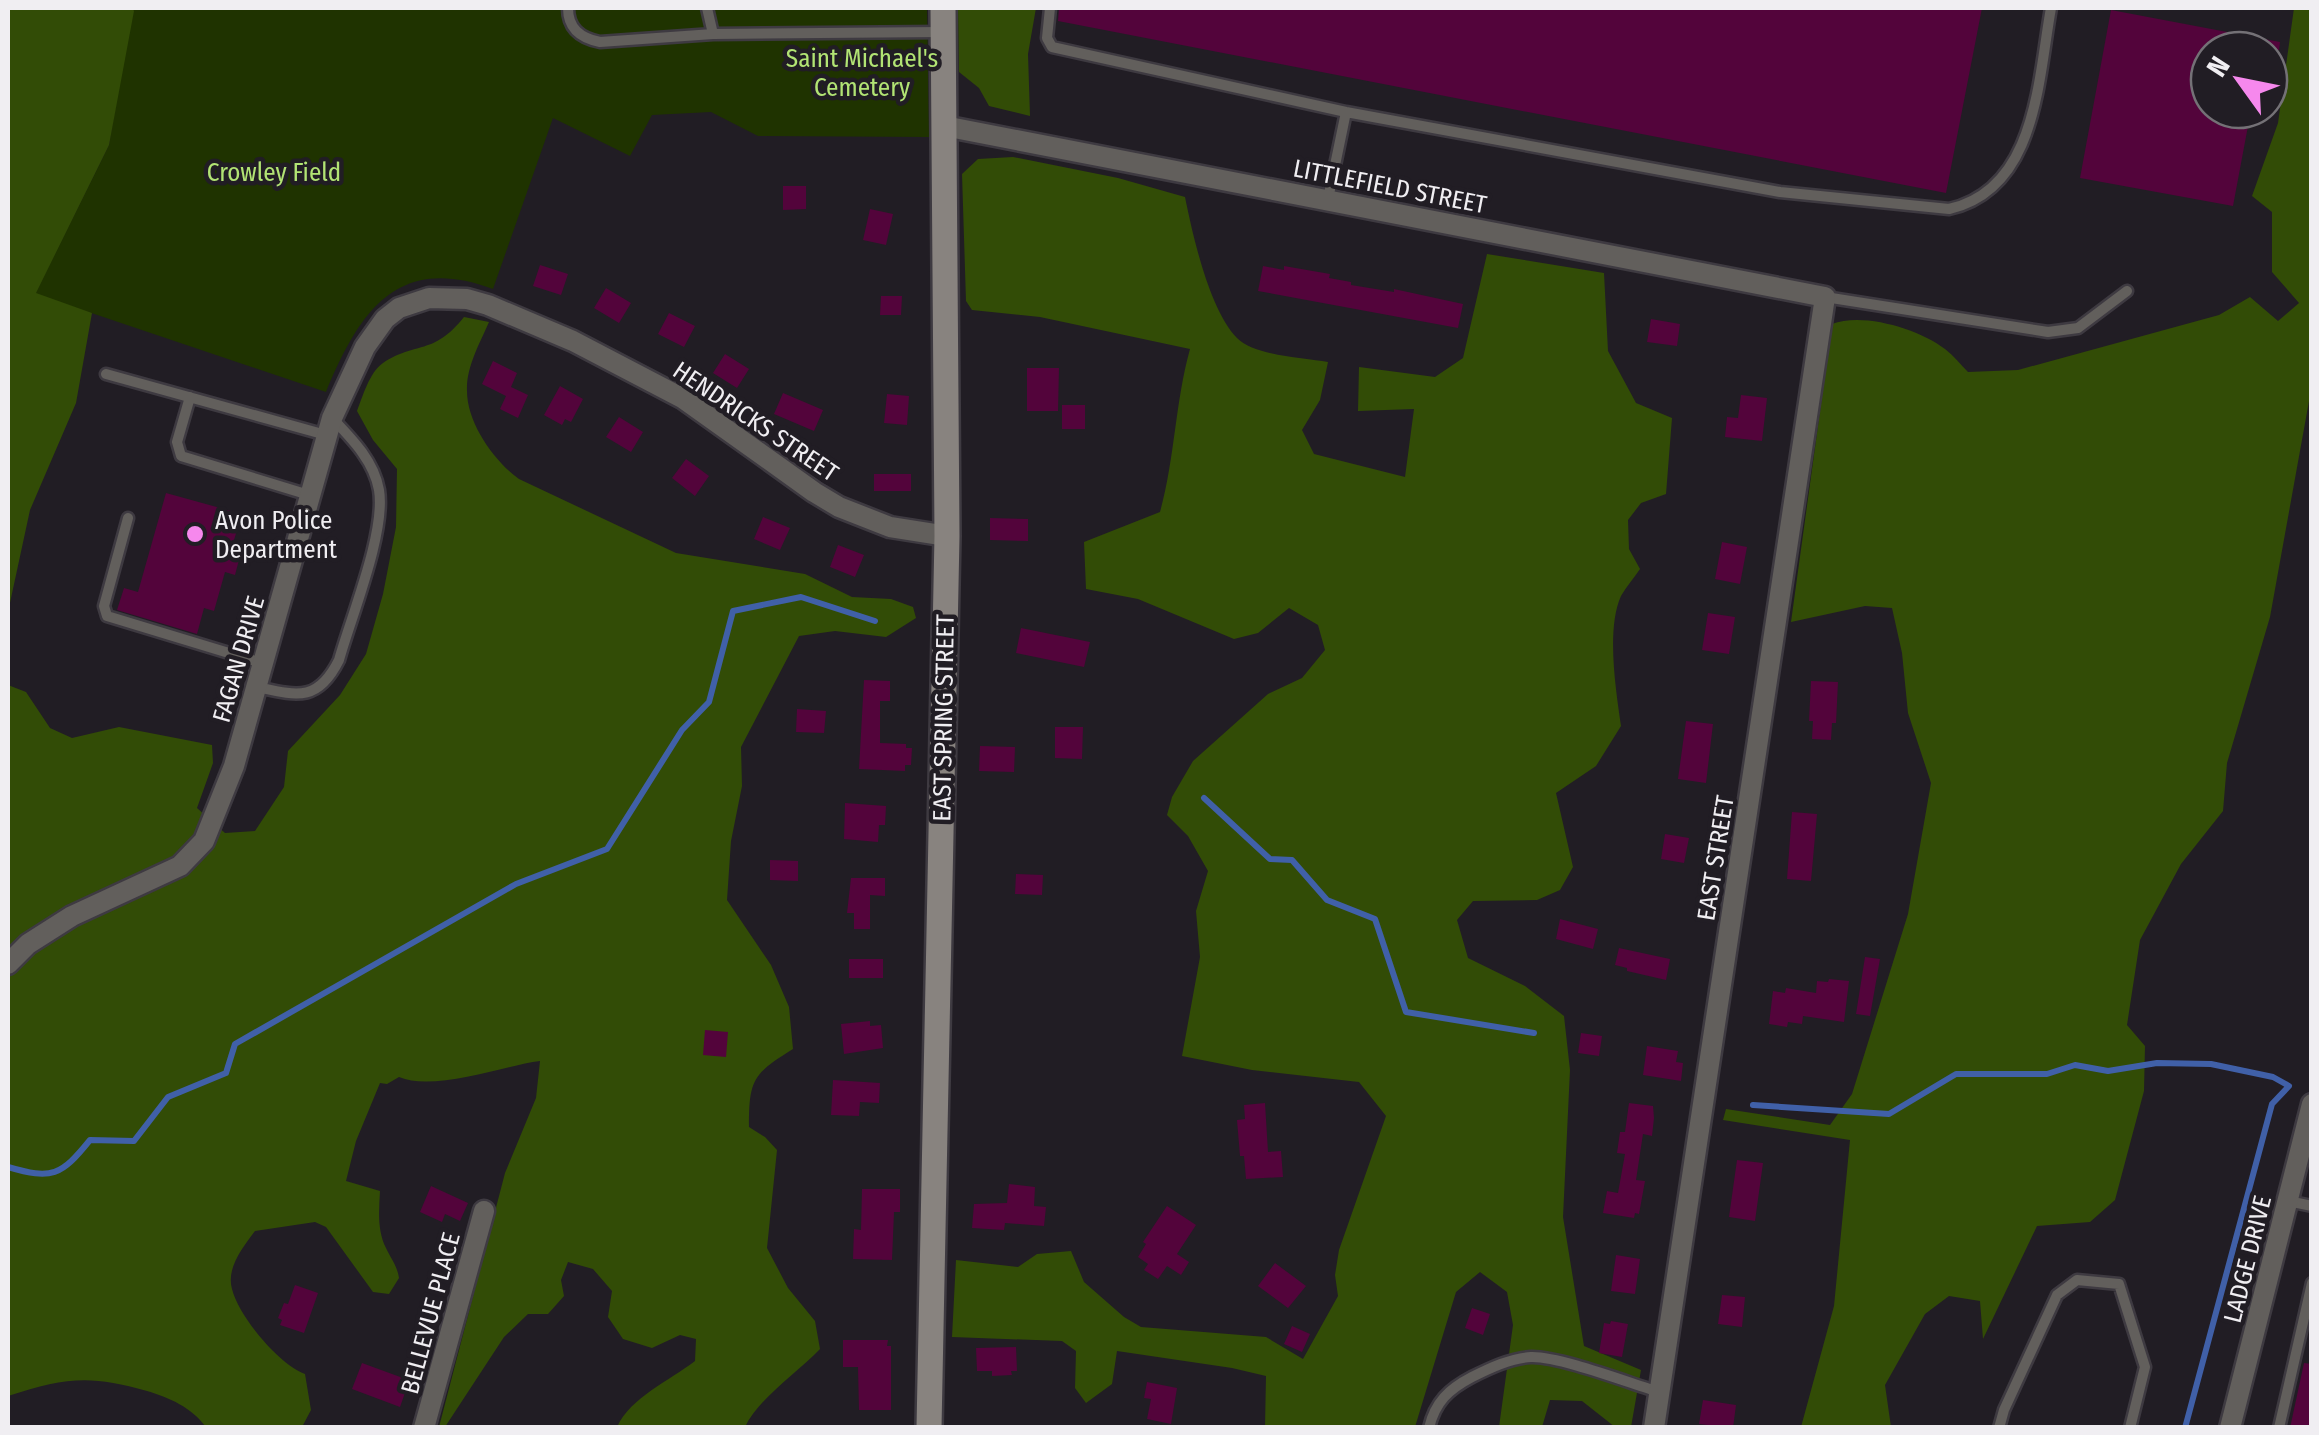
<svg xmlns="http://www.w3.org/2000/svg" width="2319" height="1435" font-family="'Fira Sans Condensed',sans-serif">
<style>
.green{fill:#1f3300}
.forest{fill:#324c06}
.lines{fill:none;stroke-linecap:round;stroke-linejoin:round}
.stream{stroke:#4060a8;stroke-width:6}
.building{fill:#53043b}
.lane-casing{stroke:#3e3a41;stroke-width:15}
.street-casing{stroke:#3e3a41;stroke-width:25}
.secondary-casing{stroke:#3e3a41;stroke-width:30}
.lane{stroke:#625f5c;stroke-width:10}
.street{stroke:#625f5c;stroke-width:20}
.secondary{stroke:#88837f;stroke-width:25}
.poi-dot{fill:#f688ed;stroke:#211d24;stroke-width:4}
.labels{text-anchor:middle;stroke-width:9;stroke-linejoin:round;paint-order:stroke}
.park-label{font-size:25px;fill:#b2e474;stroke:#211d24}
.street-label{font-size:25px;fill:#f0eef2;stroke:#211d24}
.poi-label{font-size:25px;fill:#f0eef2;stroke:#211d24;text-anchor:start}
</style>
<rect width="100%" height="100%" fill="#211d24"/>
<!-- green -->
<path class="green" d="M132 8H927L929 137 758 136 711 112 652 115 630 156 553 118 493 289C396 253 359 313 326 392L35 294 109 145Z"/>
<!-- forest -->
<path class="forest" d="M8 8H132L134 11 109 145 36 293 92 313 76 403 30 510 8 612Z
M958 8H1036L1028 54 1030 116 989 106 979 88 959 72Z
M2294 8H2312L2311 390 2270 617 2227 763 2223 811 2181 864 2140 940 2127 1025 2145 1046 2144 1091 2115 1200 2090 1222 2037 1226 1983 1339 1980 1301 1949 1296 1925 1314 1885 1385 1891 1427H1801L1834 1306 1850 1140 1723 1120 1726 1109 1830 1125 1852 1094 1908 914 1931 783 1908 713 1902 653 1892 608 1865 606 1791 622 1832 324C1863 312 1919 329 1945 349 1954 356 1961 365 1968 372L2018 370 2219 315 2250 297 2278 321 2299 303 2272 272V212L2252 196 2278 123Z
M1013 157 1118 178 1185 197C1193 236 1209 309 1237 338 1255 356 1304 358 1328 362L1320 400 1302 430 1314 454 1405 477 1414 409 1358 411 1359 367 1435 377 1463 358 1487 254 1604 273 1608 351 1636 403 1672 418 1666 494 1641 503 1628 520 1629 549 1640 569C1634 578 1626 587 1621 596 1606 629 1616 691 1621 726L1596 766 1556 793 1573 867 1560 890 1537 900 1473 901 1457 920 1468 958 1525 986 1564 1016 1570 1070 1563 1217 1584 1346 1641 1370 1631 1427H1615L1582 1401 1550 1400 1542 1427H1499L1513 1325 1507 1292 1480 1272 1456 1292 1415 1427H1265L1266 1376 1232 1368 1117 1351 1112 1384 1086 1403 1075 1388 1076 1351 1062 1341 952 1337 956 1260 1018 1267 1037 1254 1071 1251 1084 1282 1124 1317 1141 1327 1266 1337 1303 1359 1338 1296 1335 1275 1339 1250 1386 1116 1359 1082 1252 1070 1182 1056 1200 957 1196 911 1208 871 1188 836 1167 815 1172 797 1193 761 1268 694 1302 678 1325 650 1318 625 1289 608 1258 633 1234 639 1138 599 1086 589 1084 542 1160 512C1175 458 1175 403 1190 349L1040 317 972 310 966 301 962 174 978 159Z
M464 317 489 322C480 343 466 367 467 391 467 423 494 461 519 479L676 553 805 574 852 597 891 599 913 607 916 618 886 637 835 631 799 636 741 747 742 786 731 841 727 900 771 965 789 1007 793 1049C753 1074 749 1079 749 1127L765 1137 777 1150 767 1248 788 1288 815 1321 820 1349C797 1373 758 1399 745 1427H617C631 1397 669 1381 695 1361L696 1339 680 1335 652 1348 623 1339 608 1317 612 1291 593 1269 568 1262 561 1280 564 1296 548 1314H528L504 1337 445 1427H439L505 1173 536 1098 540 1061C502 1066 433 1092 399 1077L387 1084 380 1083 356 1141 346 1181 380 1191C379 1210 377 1230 386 1248 391 1259 397 1265 399 1278L389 1294 373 1292 326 1227 315 1222 255 1231C243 1247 226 1268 232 1289 239 1317 279 1364 305 1374L311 1410 302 1427H206C191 1407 170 1398 147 1391 89 1374 64 1378 8 1396V685L26 692 50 728 72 738 119 727 212 745 213 763 197 808 225 833 255 831 284 787 288 751 340 695 366 654 383 594 396 527 397 469 373 440 357 411C363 396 369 373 383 363 416 341 433 356 464 317Z"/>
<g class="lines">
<!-- stream -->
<path class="stream" d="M1204 798 1270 859 1292 860 1327 900 1375 919 1406 1012 1534 1033
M1753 1105 1889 1114 1956 1074H2047L2075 1065 2108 1071 2157 1063 2211 1064 2273 1077 2289 1086 2272 1104 2185 1428
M8 1167C52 1180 61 1176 90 1140L134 1141 168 1097 226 1073 235 1044 516 884 607 849 682 730 709 702 733 611 801 597 875 621"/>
</g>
<!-- building -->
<path class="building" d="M1059 8H1982L1946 193 1058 21Z
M2111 10 2280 42 2279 50H2209V110H2251L2233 206 2080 178Z
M783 186H806V209L783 210Z
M870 209 893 214 886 245 863 240Z
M540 265 568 274 561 295 533 286Z
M1263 266 1284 270V266L1330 274 1329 278 1351 282V285L1394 292V289L1463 304 1458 328 1258 291Z
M606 288 631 303 619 323 594 308Z
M881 296H902L901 315H880Z
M669 313 695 326 684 347 658 334Z
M1651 319 1680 324 1677 346 1647 342Z
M725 354 749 369 737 388 713 373Z
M493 361 517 373 511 387 528 395 518 418 500 409 506 396 482 384Z
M1027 368H1059L1058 411H1027Z
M560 386 583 399 571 422 565 419 562 425 544 415Z
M783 393 823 410 814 431 774 414Z
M887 394 909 396 907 425 884 423Z
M1741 395 1767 398 1762 441 1725 437 1727 417 1738 418Z
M1062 405H1085V429H1062Z
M619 417 643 432 631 452 606 437Z
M686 459 709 476 695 496 672 478Z
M874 474H911V491H874Z
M166 493 242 514 230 553 240 556 235 575 225 572 214 611 204 608 197 634 117 610 124 588 138 592Z
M763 517 790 528 780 550 754 539Z
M990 518 1028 519V541L990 540Z
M1722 542 1747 547 1740 584 1715 579Z
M838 545 864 555 855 577 830 567Z
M1708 613 1735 617 1729 654 1702 650Z
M1021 628 1090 642 1084 667 1016 653Z
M864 680 890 681V701H880V743L906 744V748H912L911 765H905V771L859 769Z
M1811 681 1838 682 1836 723H1832L1831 740 1812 739 1813 721H1809Z
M797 709 826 711 824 733 796 732Z
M1686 721 1713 724 1706 783 1678 779Z
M1055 727H1083L1082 759 1055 758Z
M980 746 1015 747 1014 772 979 771Z
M845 803 886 806 885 825H879L878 842 844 839Z
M1792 812 1817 814 1811 881 1787 879Z
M1665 834 1689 838 1684 863 1661 859Z
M770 860 798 861V881L770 880Z
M1016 874 1043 875 1042 895 1015 894Z
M851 878H885V896L870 895V929H854V913H847Z
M1560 919 1598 929 1593 949 1556 939Z
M1619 948 1670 959 1666 980 1627 971V968L1615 965Z
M1865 957 1880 959 1870 1016 1856 1014Z
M849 959H883V978H849Z
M1829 979 1849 981 1844 1022 1803 1016 1802 1024 1788 1022 1787 1027 1769 1024 1773 991 1785 993 1786 988 1816 993 1817 981 1828 982Z
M870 1021V1026L881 1025 883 1048 844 1054 841 1024Z
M705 1030 728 1032 726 1057 703 1055Z
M1581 1033 1602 1036 1599 1056 1578 1053Z
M1647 1046 1678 1051 1676 1062 1683 1063 1681 1081 1643 1075Z
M833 1080 880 1083 879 1103 860 1102 859 1116 831 1115Z
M1265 1103 1268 1152 1281 1151 1283 1177 1246 1179 1244 1156H1240L1237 1120 1245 1119 1244 1105Z
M1629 1103 1653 1106 1654 1118 1652 1136 1643 1134 1636 1180 1645 1181 1639 1214 1635 1213 1634 1218 1603 1213 1607 1191 1618 1193 1625 1154 1617 1153 1620 1132H1625Z
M1737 1160 1763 1163 1755 1221 1729 1217Z
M1009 1184 1035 1187 1034 1206 1046 1207 1044 1226 1005 1223 1004 1230 972 1228 974 1204 1007 1203Z
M431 1186 468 1203 460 1221 445 1214 442 1222 420 1212Z
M862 1189H900V1212H894L892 1260 853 1259 854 1229 861 1230Z
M1167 1206 1196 1225 1177 1254 1189 1262 1181 1275 1167 1266 1158 1279 1144 1270 1148 1264 1138 1257 1146 1244 1143 1242Z
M1616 1255 1640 1259 1635 1294 1611 1291Z
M1275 1263 1306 1286 1288 1308 1258 1286Z
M295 1285 318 1293 304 1333 280 1325 282 1320 278 1318 284 1303 288 1304Z
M1722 1295 1745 1297 1742 1327 1718 1324Z
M1472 1308 1490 1314 1483 1335 1465 1328Z
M1611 1321 1628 1324 1622 1357 1599 1353 1604 1323 1610 1324Z
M1292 1326 1310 1334 1302 1352 1284 1344Z
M843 1340H888L887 1346H891V1410H859L858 1367H843Z
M1016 1347 1017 1371H1011L1012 1375 992 1376V1371H977L976 1348Z
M362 1363 403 1378 400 1387 406 1390 400 1407 352 1389Z
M2304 1363 2312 1364V1428H2290Z
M1147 1382 1177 1388 1171 1424 1147 1419 1151 1399 1144 1398Z
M1703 1400 1736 1405 1733 1428 1699 1424Z"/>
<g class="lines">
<!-- lane casing -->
<g class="lane-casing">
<path id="lane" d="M568 8C568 28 580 38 600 42L713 34 707 8
M1050 8 1047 38 1052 47 1346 112 1780 192 1949 209C2037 189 2038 79 2051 8
M713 34 942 32
M1328 199 1346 112
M1825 297 2048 332 2078 328 2127 291
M106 374 326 435
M190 397 177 442 181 456 309 495
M128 518 104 606 107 616 262 663
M257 687C298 696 318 702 339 660 351 617 386 532 379 490 374 461 352 439 332 418
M2288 1201 2312 1206
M1429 1428C1435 1402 1449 1389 1472 1377 1490 1368 1511 1358 1531 1357 1559 1356 1629 1383 1659 1392
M1999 1428 2004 1410 2057 1295 2077 1280 2119 1284 2145 1367 2130 1428
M2279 1428 2312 1283"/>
</g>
<!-- street casing -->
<g class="street-casing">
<path id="street" d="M944 126 1825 297 1654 1428
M8 964 28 944 72 916 180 866 204 841 234 766 332 418 365 347 385 319 399 308 429 298 467 299 488 305 573 341 684 399 814 492 839 507 890 527 947 536
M424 1428 484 1211
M2230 1428 2312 1104"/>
</g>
<!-- secondary casing -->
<g class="secondary-casing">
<path id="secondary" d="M929 1428 947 536 943 8"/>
</g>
<!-- lane -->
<use href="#lane" class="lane"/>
<!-- street -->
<use href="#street" class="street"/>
<!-- secondary -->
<use href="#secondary" class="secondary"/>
</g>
<!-- markers -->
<circle class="poi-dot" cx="195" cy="534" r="10"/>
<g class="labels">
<!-- park labels -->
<g class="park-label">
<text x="862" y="67">Saint Michael's<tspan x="862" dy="29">Cemetery</tspan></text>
<text x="274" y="181">Crowley Field</text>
</g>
<!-- street labels -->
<g class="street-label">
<text transform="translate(1390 186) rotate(11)" y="9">LITTLEFIELD STREET</text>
<text transform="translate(756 421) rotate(34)" y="9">HENDRICKS STREET</text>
<text transform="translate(238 659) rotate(-74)" y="9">FAGAN DRIVE</text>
<text transform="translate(943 718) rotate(-89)" y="9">EAST SPRING STREET</text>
<text transform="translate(1715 858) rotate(-81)" y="9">EAST STREET</text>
<text transform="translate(2247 1259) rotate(-76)" y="9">LADGE DRIVE</text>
<text transform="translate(430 1313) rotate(-75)" y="9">BELLEVUE PLACE</text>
</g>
<!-- poi labels -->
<g class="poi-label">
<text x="215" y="529">Avon Police<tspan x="215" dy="29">Department</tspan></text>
</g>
</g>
<!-- border -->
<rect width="2319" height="1435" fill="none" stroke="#f0eef2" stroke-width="20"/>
<!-- north arrow -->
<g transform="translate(2239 80) rotate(303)"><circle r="48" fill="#211d24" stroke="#747176" stroke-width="2.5"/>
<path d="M0-8L18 38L0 25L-18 38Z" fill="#f688ed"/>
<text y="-15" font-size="28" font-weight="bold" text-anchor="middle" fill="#f0eef2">N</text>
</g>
</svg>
